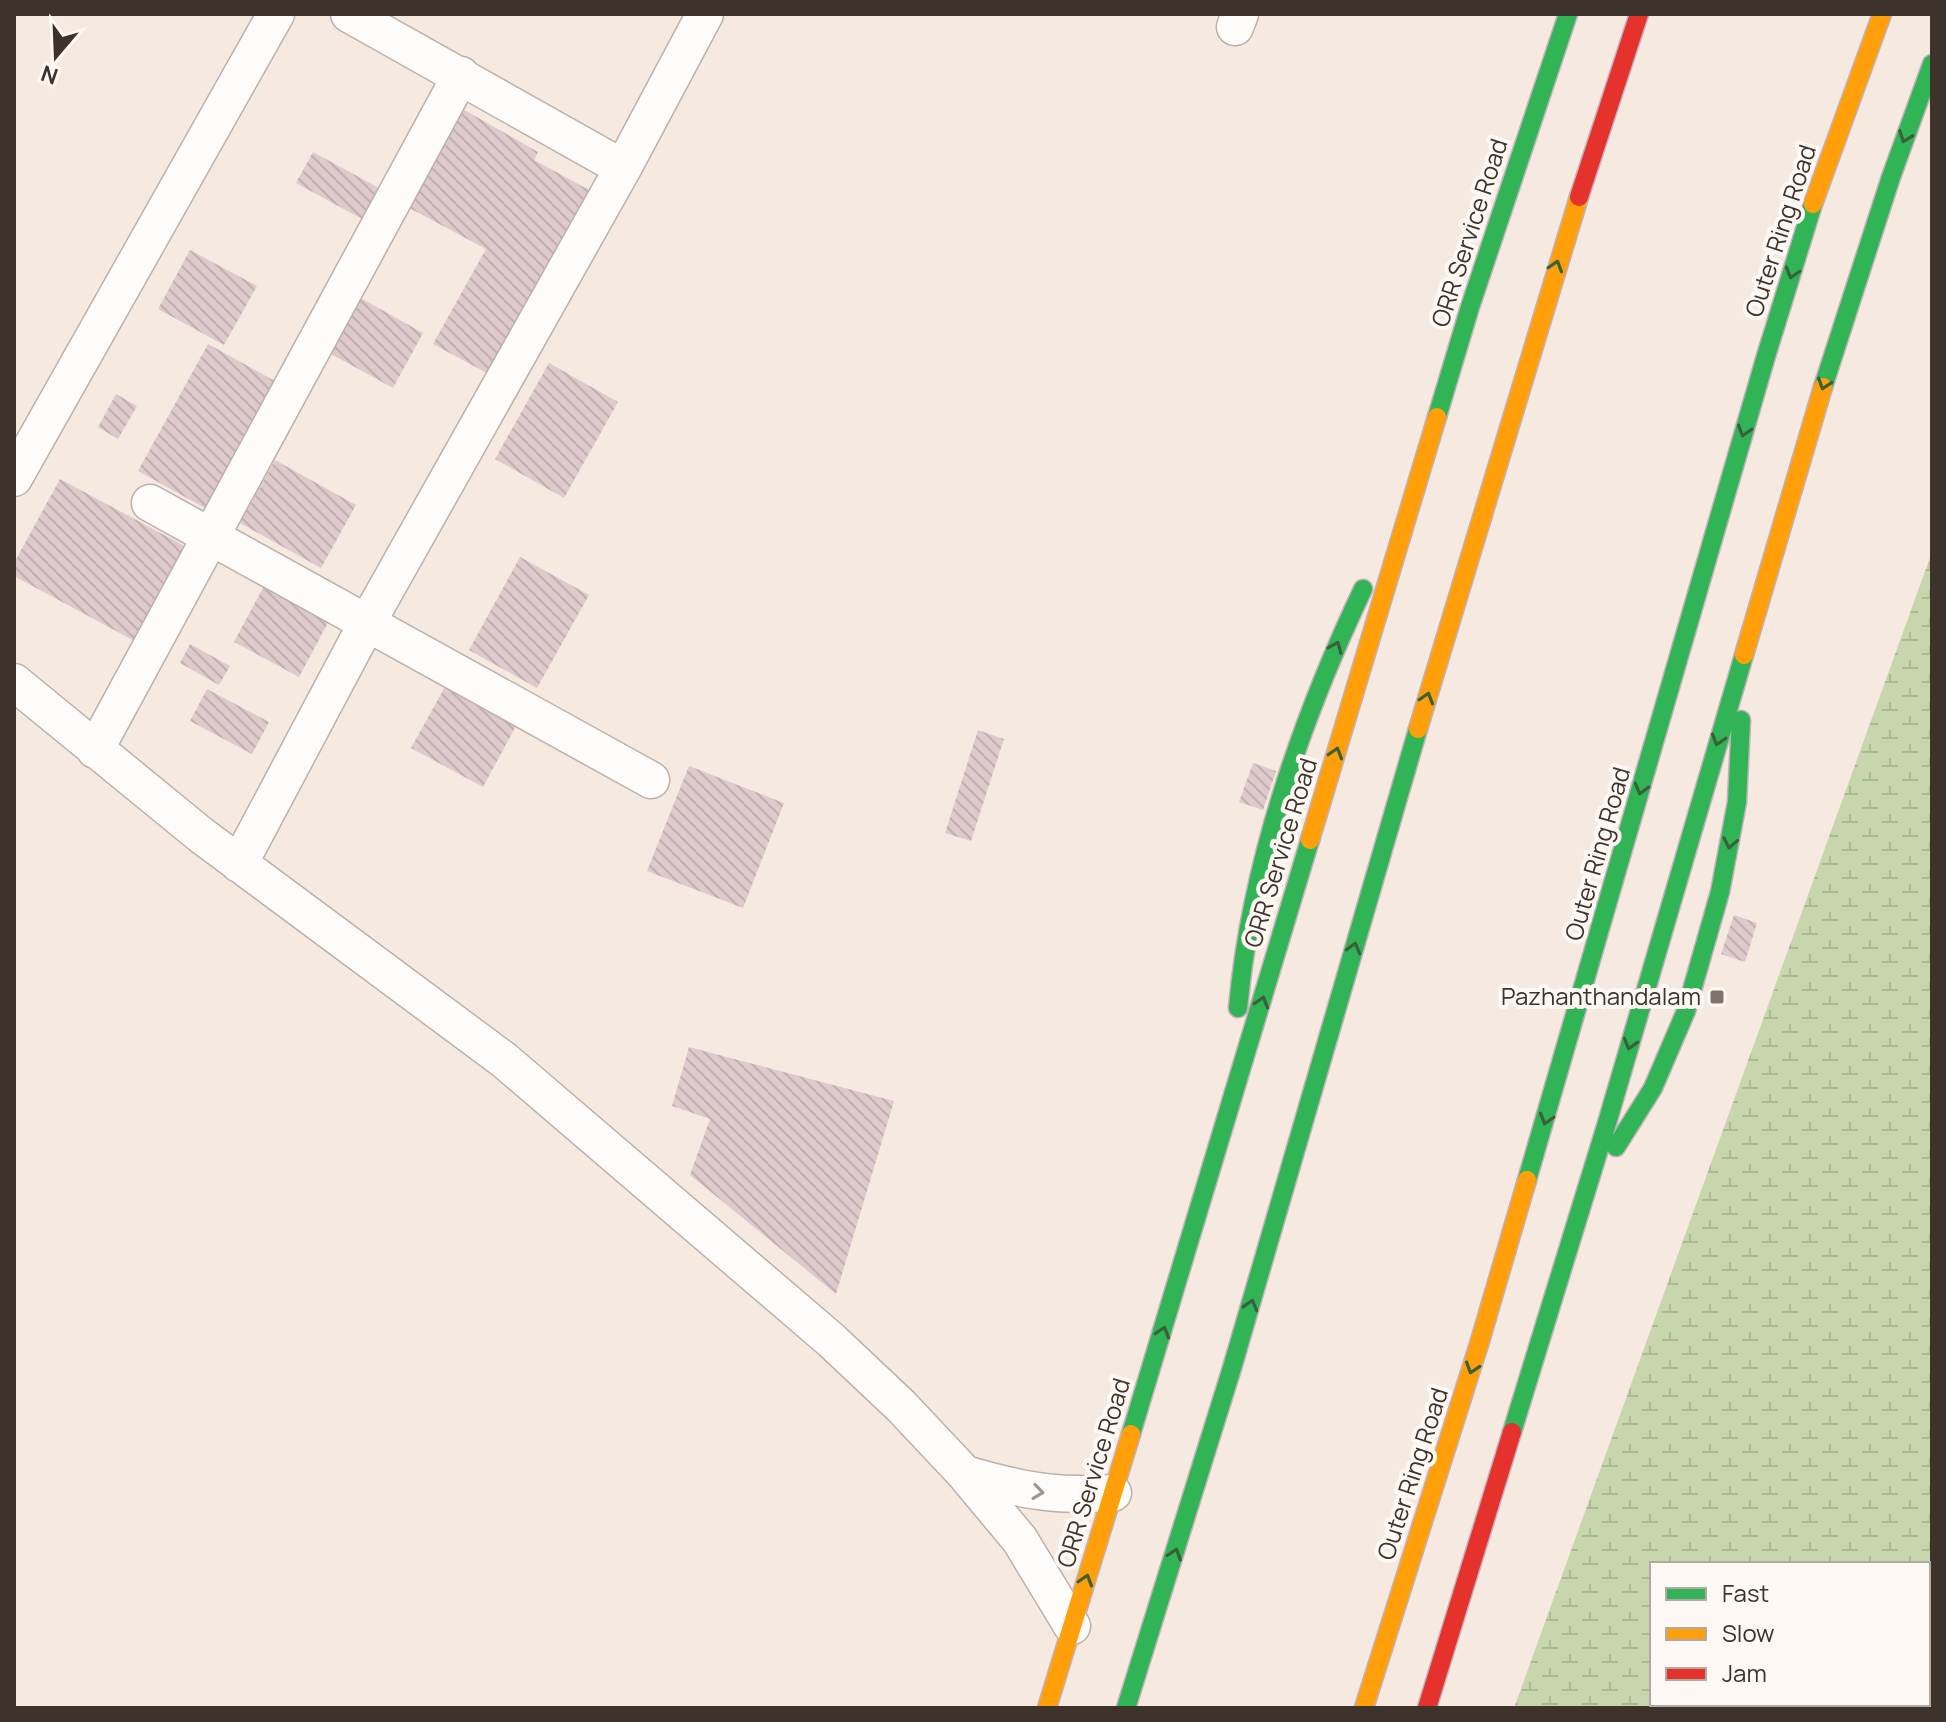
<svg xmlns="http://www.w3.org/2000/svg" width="1946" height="1722" font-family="Manrope,sans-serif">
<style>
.wetland{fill:url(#wetland-marsh);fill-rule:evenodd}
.building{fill:url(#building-back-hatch)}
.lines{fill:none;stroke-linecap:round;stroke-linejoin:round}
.street-casing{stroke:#bcb1a9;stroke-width:39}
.fast-casing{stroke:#c2b1ba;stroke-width:21}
.slow-casing{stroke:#c2b1ba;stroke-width:21}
.jam-casing{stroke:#c2b1ba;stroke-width:21}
.street{stroke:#fefcfa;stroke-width:36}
.fast{stroke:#30b455;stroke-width:18}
.slow{stroke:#ff9f0a;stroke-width:18}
.jam{stroke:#e5322d;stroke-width:18}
.oneway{stroke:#39603a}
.oneway2{stroke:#9e9892}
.poi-dot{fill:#7e736a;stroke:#fef8f4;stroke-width:3}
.labels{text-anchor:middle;stroke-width:8;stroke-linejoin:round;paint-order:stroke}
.street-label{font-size:24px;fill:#3e332b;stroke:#fef8f4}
.poi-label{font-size:24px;fill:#3e332b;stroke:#fef8f4;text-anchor:end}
</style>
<defs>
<pattern id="wetland-marsh" width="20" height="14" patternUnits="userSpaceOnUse" patternTransform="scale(2)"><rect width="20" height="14" fill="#c8d6ad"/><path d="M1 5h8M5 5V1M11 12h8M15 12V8" fill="none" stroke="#adb895"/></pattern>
<pattern id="building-back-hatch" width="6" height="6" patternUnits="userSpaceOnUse" patternTransform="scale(2)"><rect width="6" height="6" fill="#decacd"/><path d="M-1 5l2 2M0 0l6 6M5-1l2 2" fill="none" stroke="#c0aeb0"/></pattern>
</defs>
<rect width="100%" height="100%" fill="#f6e9e0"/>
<!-- wetland -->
<path class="wetland" d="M1932 552V1708H1514ZM1652 1564H1928V1704H1652Z"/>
<!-- building -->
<path class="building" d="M454 104 538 152 534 160 591 191 496 378 433 344 486 249 400 203Z
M313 152 390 194 373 225 296 183Z
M190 250 257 286 224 345 158 309Z
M350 292 423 333 393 388 320 348Z
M208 344 284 386 214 513 138 471Z
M549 363 618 402 564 498 495 459Z
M116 394 137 406 118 439 98 427Z
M275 460 356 505 321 568 240 523Z
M60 479 194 551 142 645 14 576V563Z
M520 557 589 595 537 688 469 650Z
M266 582 331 617 299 677 234 642Z
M190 644 230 666 219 685 180 663Z
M446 685 517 724 483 787 411 748Z
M207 689 269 722 252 754 190 721Z
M978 730 1004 739 971 841 945 833Z
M1253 763 1276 771 1263 810 1239 802Z
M689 766 784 803 743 908 647 871Z
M1734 915 1757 923 1745 962 1721 954Z
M689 1047 894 1101 836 1294 690 1175 710 1119 672 1106Z"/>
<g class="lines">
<!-- street casing -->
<g class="street-casing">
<path id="street" d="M349 14 623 168
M1235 27 1240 14
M14 478 276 14
M150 503 651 780
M14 682 201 835 504 1060 831 1340 901 1406 965 1474 1020 1540 1072 1626
M95 750 461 75
M239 864 367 623 623 168 705 14
M965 1474C1020 1490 1055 1497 1113 1493"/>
</g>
<!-- fast casing -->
<g class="fast-casing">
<path id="fast" d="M1823 387 1891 177 1932 64
M1437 417 1470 307 1568 14
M1238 1008C1251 863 1301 720 1363 589
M1616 1147 1653 1088 1686 1011 1720 892 1737 802 1741 720
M1527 1180 1766 356 1813 204
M1512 1432 1607 1123 1744 655
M1131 1434 1310 840
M1126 1708 1232 1368 1418 729"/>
</g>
<!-- slow casing -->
<g class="slow-casing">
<path id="slow" d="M1813 204 1882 14
M1744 655 1823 387
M1418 729 1579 197
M1310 840 1437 417
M1047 1708 1131 1434
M1364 1708 1480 1341 1527 1180"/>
</g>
<!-- jam casing -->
<g class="jam-casing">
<path id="jam" d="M1579 197 1639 14
M1427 1708 1512 1432"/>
</g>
<!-- street -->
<use href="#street" class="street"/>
<!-- fast -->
<use href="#fast" class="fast"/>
<!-- slow -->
<use href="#slow" class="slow"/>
<!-- jam -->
<use href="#jam" class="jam"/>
</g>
<!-- one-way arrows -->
<defs><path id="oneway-chevron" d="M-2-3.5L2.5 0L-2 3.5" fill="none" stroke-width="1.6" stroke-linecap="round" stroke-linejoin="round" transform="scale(2)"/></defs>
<g class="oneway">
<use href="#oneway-chevron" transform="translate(1905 137) rotate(110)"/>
<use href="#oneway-chevron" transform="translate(1556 266) rotate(-73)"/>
<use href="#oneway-chevron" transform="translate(1792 273) rotate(107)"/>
<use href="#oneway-chevron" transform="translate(1824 384) rotate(108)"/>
<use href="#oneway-chevron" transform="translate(1744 431) rotate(107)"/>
<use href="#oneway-chevron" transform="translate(1336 647) rotate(-67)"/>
<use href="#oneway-chevron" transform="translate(1427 698) rotate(-73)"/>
<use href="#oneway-chevron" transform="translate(1718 740) rotate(107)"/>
<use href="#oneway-chevron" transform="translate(1336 753) rotate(-73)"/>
<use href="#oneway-chevron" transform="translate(1641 789) rotate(106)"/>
<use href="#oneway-chevron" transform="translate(1730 843) rotate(101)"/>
<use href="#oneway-chevron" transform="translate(1354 948) rotate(-74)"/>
<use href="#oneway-chevron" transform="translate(1262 1002) rotate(-73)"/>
<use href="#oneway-chevron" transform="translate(1630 1044) rotate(106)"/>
<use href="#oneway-chevron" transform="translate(1546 1119) rotate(107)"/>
<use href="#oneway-chevron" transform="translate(1251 1305) rotate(-74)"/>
<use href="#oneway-chevron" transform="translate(1163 1332) rotate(-73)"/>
<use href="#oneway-chevron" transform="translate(1472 1368) rotate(108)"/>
<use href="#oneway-chevron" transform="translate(1175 1554) rotate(-72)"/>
<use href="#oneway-chevron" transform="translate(1086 1580) rotate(-73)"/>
</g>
<use class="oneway2" href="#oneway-chevron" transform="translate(1038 1492) rotate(8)"/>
<!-- markers -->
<rect class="poi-dot" x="1709" y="989" width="16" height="16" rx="4"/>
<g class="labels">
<!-- street labels -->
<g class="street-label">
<text transform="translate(1781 231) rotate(-72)" y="8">Outer Ring Road</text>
<text transform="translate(1470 233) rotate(-72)" y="8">ORR Service Road</text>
<text transform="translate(1281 853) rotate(-73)" y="8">ORR Service Road</text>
<text transform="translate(1598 854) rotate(-74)" y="8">Outer Ring Road</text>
<text transform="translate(1094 1473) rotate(-73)" y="8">ORR Service Road</text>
<text transform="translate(1413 1474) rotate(-72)" y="8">Outer Ring Road</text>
</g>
<!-- poi labels -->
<g class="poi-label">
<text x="1701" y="1005">Pazhanthandalam</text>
</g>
</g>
<!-- border -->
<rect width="1946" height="1722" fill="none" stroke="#3e332b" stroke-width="32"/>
<!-- legend -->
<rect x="1650" y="1562" width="280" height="144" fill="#fef8f4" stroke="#b1a9a4" stroke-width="2"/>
<rect x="1666" y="1588" width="40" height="12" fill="#30b455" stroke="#b1a9a4" stroke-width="2"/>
<text x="1722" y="1602" font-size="24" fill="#3e332b">Fast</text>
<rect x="1666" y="1628" width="40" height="12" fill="#ff9f0a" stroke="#b1a9a4" stroke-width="2"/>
<text x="1722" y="1642" font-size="24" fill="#3e332b">Slow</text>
<rect x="1666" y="1668" width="40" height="12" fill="#e5322d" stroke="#b1a9a4" stroke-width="2"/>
<text x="1722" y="1682" font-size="24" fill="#3e332b">Jam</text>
<!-- north arrow -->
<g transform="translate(56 56) rotate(199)" stroke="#fef8f4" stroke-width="6" paint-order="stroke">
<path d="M0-6L14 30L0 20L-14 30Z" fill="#3e332b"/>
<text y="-12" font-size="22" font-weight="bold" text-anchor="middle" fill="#3e332b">N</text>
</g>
</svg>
